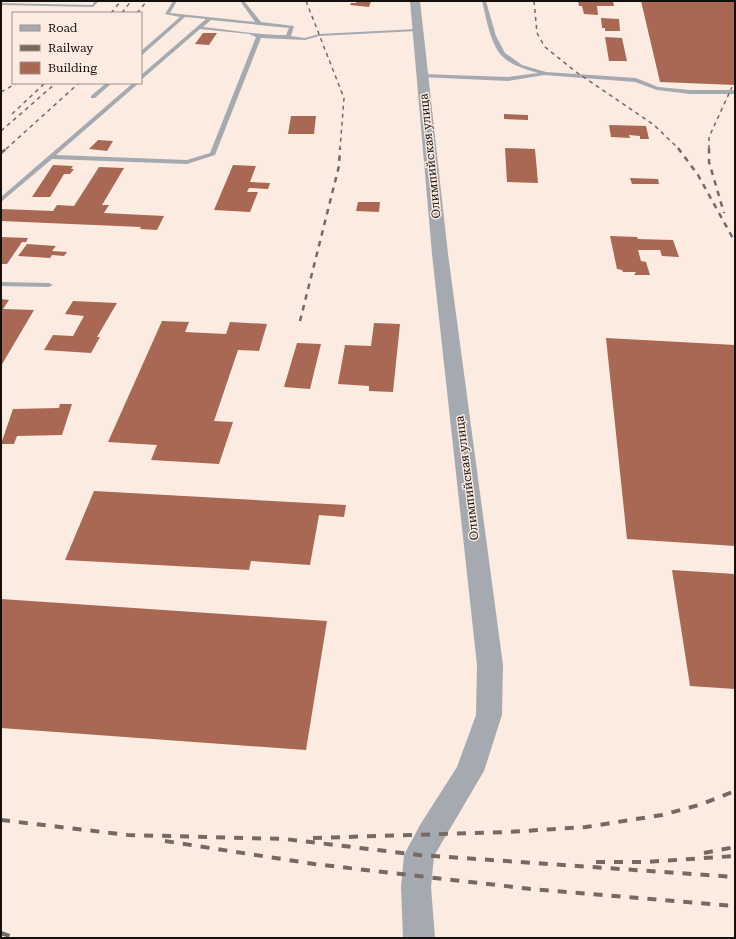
<svg xmlns="http://www.w3.org/2000/svg" width="736" height="939" font-family="'Roboto Serif',serif">
<style>
.building{fill:#a96853}
.lines{fill:none;stroke-linecap:round;stroke-linejoin:round}
.service{fill:#a5aab0;fill-rule:evenodd}
.tertiary{fill:#a5aab0;fill-rule:evenodd}
.rail-far2{stroke:#746a63;stroke-width:1.5;stroke-dasharray:4 4;stroke-linecap:butt}
.rail-far1{stroke:#746a63;stroke-width:2.5;stroke-dasharray:5.5 5.5;stroke-linecap:butt}
.rail{stroke:#746a63;stroke-width:4;stroke-dasharray:9 9;stroke-linecap:butt}
.labels{text-anchor:middle;stroke-width:3;stroke-linejoin:round;paint-order:stroke}
.street-label{font-size:12px;fill:#140f0b;stroke:#fcebe1}
</style>
<rect width="100%" height="100%" fill="#fcebe1"/>
<!-- building -->
<path class="building" d="M357 1H371L369 7 350 5 351 3H356Z
M578 1H613L614 6H597L598 15 584 14 582 6H579Z
M641 1H735V85L660 82Z
M601 18 619 19 620 31H605V28H602Z
M203 33H217L209 45 195 44Z
M605 37 622 38 627 61H609Z
M504 114 528 115V120L504 119Z
M291 116H316L314 134H288Z
M609 125 646 126 649 139H640V136L629 135 630 138 611 137Z
M98 140 113 141 107 151 89 149Z
M505 148 535 149 538 183 507 182Z
M53 165 73 166 71 169H74L70 174H64L50 197H32Z
M233 165 256 166 250 182 270 183 268 189 249 188 247 192H258L250 212 214 210Z
M99 167 124 168 102 205H109L104 213 164 216 157 230 140 229 141 227 1 221V209L53 211 57 205 74 206Z
M630 178 658 179 659 184H632Z
M358 202H380L379 212 356 211Z
M610 236 637 237 638 239 673 240 679 257 662 256 660 250H638L641 261 646 262 650 275H634L636 272H623L622 270 617 269Z
M1 237 28 238 26 242H22L7 264H1Z
M27 244 56 246 52 251 67 252 64 256 52 255 50 258 18 256Z
M1 299 9 300 3 309 34 310 1 366Z
M73 301 117 303 97 337H100L91 353 44 350 53 335 73 336 84 316 65 314Z
M162 321 189 322 185 332 226 334 230 322 267 324 259 351 238 350 214 421 233 422 219 464 151 460 157 445 108 442Z
M374 323 400 324 393 392 369 391V386L338 384 345 345 371 346Z
M606 338 735 345V546L627 539Z
M297 343 321 344 310 389 284 387Z
M60 404H72L62 435 17 436 14 444H1L13 409 59 408Z
M94 491 346 505 344 517 319 515 310 565 251 561 249 570 65 560Z
M672 570 735 574V689L690 686Z
M1 599 327 621 306 750 1 728Z"/>
<g class="lines">
<!-- service -->
<path class="service" d="M95 1H99L93 7 1 5V3L92 5Z
M173 1H177L170 13 255 22 240 1H244L261 22 294 26 291 36 305 38 319 34 417 29 419 30 417 31 319 36 305 40 261 38 215 155 187 164 52 159 1 202V197L133 83H139L56 155 187 160 210 153 256 37 249 34 200 29 141 80V75L206 19 185 17 141 56V51L180 17 165 14ZM211 20 289 28 286 35C258 35 231 30 203 27Z
M482 1H486L496 36 505 53 522 65 546 72 636 78 658 87 690 90H735V94H690L657 90 635 82 544 75 508 81 420 77V75L422 74 508 77 538 73C525 69 510 65 501 55 490 42 486 17 482 1Z
M106 83H112L95 98H91V96Z
M1 282 49 283 53 285 49 287 1 286Z"/>
<!-- tertiary -->
<path class="tertiary" d="M410 1H420L448 254 503 665 502 715 484 771 434 856 431 887 435 938H403L401 887 404 855 420 825 457 767 476 715 477 665 432 254Z"/>
<!-- rail-far2 -->
<path class="rail-far2" d="M306 1 344 98 340 149
M534 1 537 33 545 47 576 72 654 125 679 149
M111 13 121 1
M122 13 131 1
M137 13 147 1
M1 92 17 83
M12 114 45 83
M1 131 56 83
M6 149 79 83
M709 149V137L732 87"/>
<!-- rail-far1 -->
<path class="rail-far1" d="M678 148 698 175 735 242
M709 148V162L724 213
M1 153 7 148
M300 321 339 166 340 148"/>
<!-- rail -->
<path class="rail" d="M1 820 128 835 285 839 419 855 735 877
M313 838 508 832 586 827 662 815 699 805 735 791
M165 841 314 864 531 889 735 906
M704 853 735 847
M596 862H645L735 856
M1 933 16 938"/>
</g>
<g class="labels">
<!-- street labels -->
<g class="street-label">
<text transform="translate(430 156) rotate(-96)" y="4">Олимпийская улица</text>
<text transform="translate(467 478) rotate(-97)" y="4">Олимпийская улица</text>
</g>
</g>
<!-- border -->
<rect width="736" height="939" fill="none" stroke="#140f0b" stroke-width="4"/>
<!-- legend -->
<rect x="12" y="12" width="130" height="72" fill="#fcebe1" stroke="#9f938b"/>
<rect x="20" y="25" width="20" height="6" fill="#a5aab0" stroke="#9f938b"/>
<text x="48" y="32" font-size="12" fill="#140f0b">Road</text>
<rect x="20" y="45" width="20" height="6" fill="#746a63" stroke="#9f938b"/>
<text x="48" y="52" font-size="12" fill="#140f0b">Railway</text>
<rect x="20" y="62" width="20" height="12" fill="#a96853" stroke="#9f938b"/>
<text x="48" y="72" font-size="12" fill="#140f0b">Building</text>
</svg>
